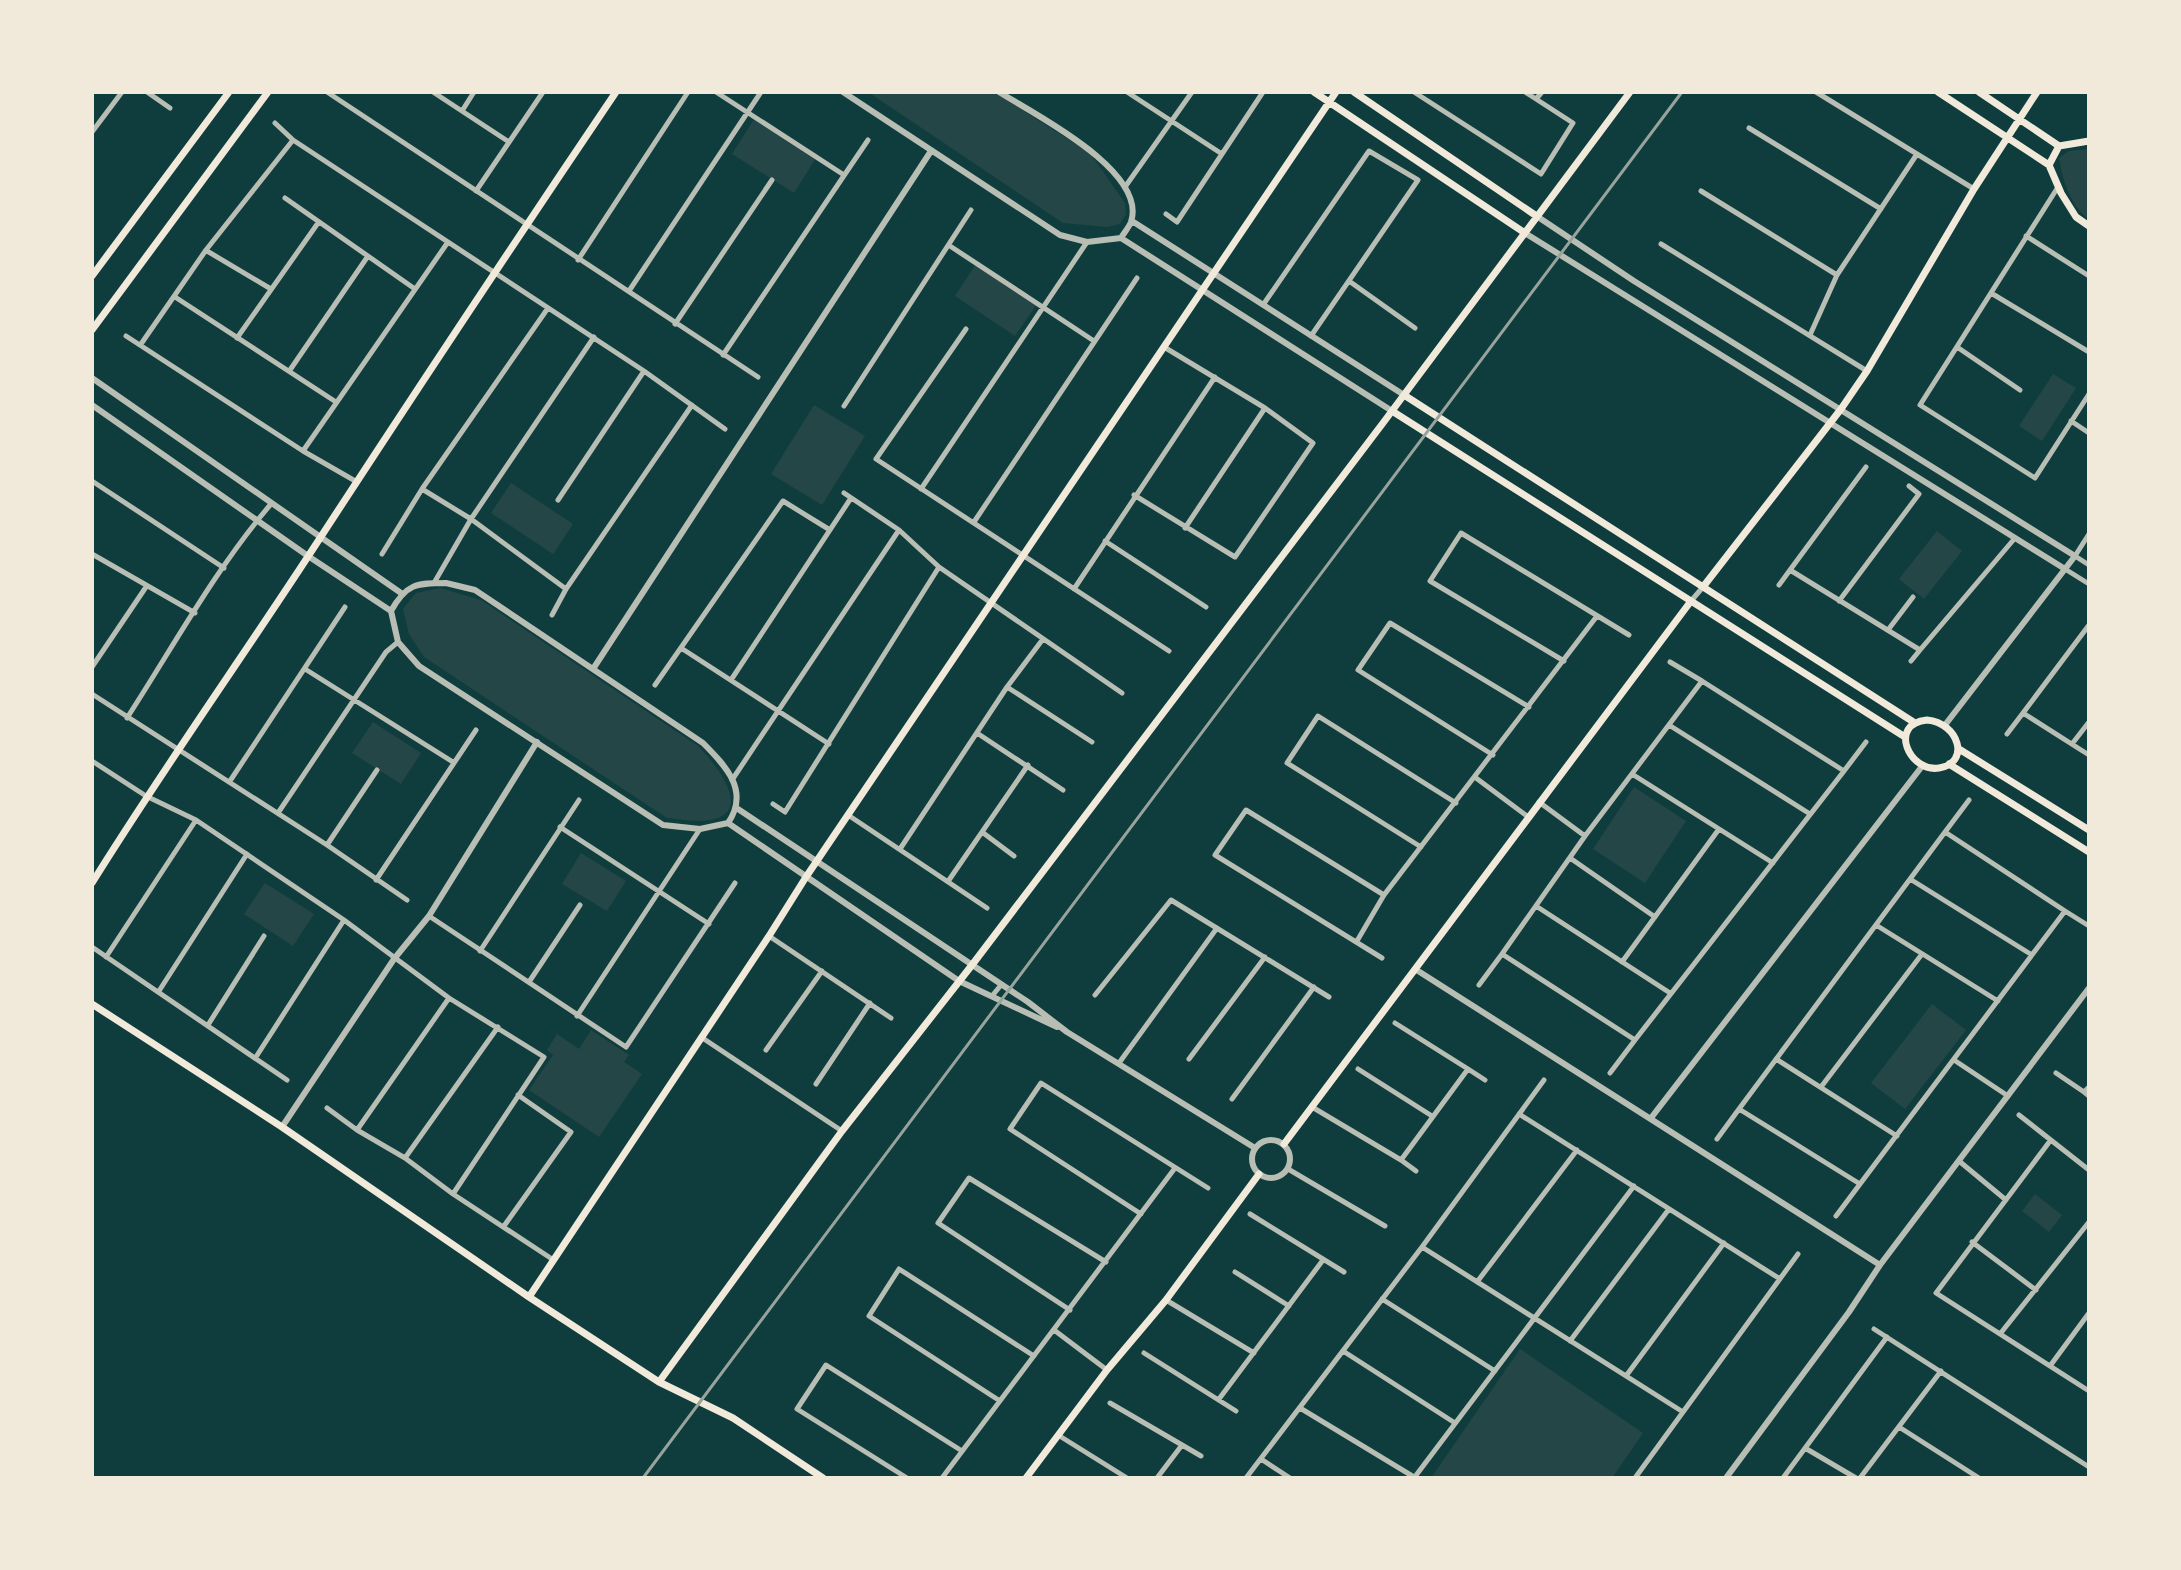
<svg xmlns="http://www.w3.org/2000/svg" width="2181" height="1570" font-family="'Golos Text',sans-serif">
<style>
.green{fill:#244646}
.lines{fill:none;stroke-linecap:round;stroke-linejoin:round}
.minor{stroke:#b8beb3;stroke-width:5}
.tertiary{stroke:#b8beb3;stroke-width:6}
.secondary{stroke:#f1e9da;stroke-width:7}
.rail{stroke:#97a49c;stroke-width:3}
</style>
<rect width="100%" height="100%" fill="#0f3d3e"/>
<!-- green -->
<path class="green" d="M868 92H994L1090 153 1125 203 1126 214 1120 224 1107 227 1063 223Z
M756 116 818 155 794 193 732 154Z
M2089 149V219C2071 208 2062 178 2059 158L2069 151Z
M976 264 1037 304 1015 336 955 296Z
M2053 374 2076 388 2042 441 2019 426Z
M814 405 865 436 822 505 771 474Z
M511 483 573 524 553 554 491 513Z
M1937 531 1962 551 1924 599 1899 579Z
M440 588 481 600 698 746C712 760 751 806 718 818 703 824 682 819 667 818L424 657 409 634 403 609 416 593Z
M373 722 421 753 401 784 352 753Z
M1634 787 1686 821 1645 883 1593 849Z
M581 853 626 881 607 911 562 884Z
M265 883 314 914 293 946 244 914Z
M1932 1004 1966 1030 1905 1109 1871 1083Z
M591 1030 629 1055 624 1062 642 1074 599 1137 529 1090 553 1055 547 1050 557 1034 579 1049Z
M2035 1194 2062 1215 2049 1232 2022 1211Z
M1520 1349 1643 1433 1612 1478H1431Z"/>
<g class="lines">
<!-- minor -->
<path class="minor" d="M147 92 170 108
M327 92 758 377
M433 92 509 142
M716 92 844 175
M1127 92 1222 154
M1414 92 1541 174 1573 123 1536 99 1542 92
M1525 92 1536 99
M1816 92 1974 189
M462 111 474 92
M275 123 293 140 644 371 725 429
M1749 128 1881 209
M92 132 122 92
M1125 187 1192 92
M2058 187 1920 405 2035 478 2089 394
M476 191 543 92
M1701 191 1837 275
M285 198 415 289
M1166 214 1177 222 1263 92
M2026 236 2089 276
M1661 244 1867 371
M950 246 1094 341
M207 251 271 289
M578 260 688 92
M1349 281 1415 328
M629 291 761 92
M1991 293 2089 352
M175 297 336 402
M1263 305 1369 151 1418 180 1311 336
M675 324 772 180
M966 329 876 459 1169 651
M1810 335 1837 275 1917 154
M126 336 303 451 357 482
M237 338 318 223
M141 344 206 250 293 140
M1957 347 2020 390
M723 355 868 140
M290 370 368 256
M844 406 971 210
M2071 421 2089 433
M303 451 448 242
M1866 467 1790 570 1920 650 2015 538
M92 481 224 568
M422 489 471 519 566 589
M921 489 1087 242
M844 493 899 530 939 567 1122 693
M1134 495 1235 557 1313 443 1265 408 1164 347
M558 500 644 371
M974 522 1137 278
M1185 528 1265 408
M2089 534 2075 556 2089 565
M1105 541 1206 607
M92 554 195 613
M382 554 422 489 548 308
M2065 569 2089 584
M434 583 471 519 594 337
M1779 585 1790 570
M1074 589 1215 377
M1691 601 1703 587
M1839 601 1919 494 1909 486
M552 615 566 589 692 405
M2089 625 2023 713 2089 755
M1888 630 1913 597
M681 648 829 744
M1564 661 1430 581 1461 533 1629 635
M1911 661 1920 650
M1670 662 1702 681
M92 667 146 587
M305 669 453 762
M731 680 851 498
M1702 681 1844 771 1635 1040 1502 954 1585 836Z
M655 685 783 501 830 530
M1007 687 1092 742
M92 694 327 845 407 900
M127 718C173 647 216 568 271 504
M1669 725 1810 814
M977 733 1063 790
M2007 734 2023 713
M2072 744 2089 722
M1493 755 1358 670 1390 623 1529 707
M92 761 146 796 196 820 344 920 449 998 544 1057 453 1194
M1844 771 1866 742
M1632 774 1773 863
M1476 778 1527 816
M732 780 899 530
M230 781 345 607
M1539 802 1585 836
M773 804 785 812 939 567
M278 813 386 652 398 642
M848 815 987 908
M560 827 709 924
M982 832 1014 856
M1945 832 2065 911 1860 1184 1739 1109Z
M1945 832 1969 800
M327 845 377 770
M1421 847 1287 763 1318 716 1456 803
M900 849 1007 687 1043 639
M1570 858 1655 917
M1910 879 2032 955
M376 880 476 730
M949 880 1028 765
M1536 906 1670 993
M2065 911 2089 926
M429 916 626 1047 735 883
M1876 925 1998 1001
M769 936 891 1018
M1357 941 1384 895 1597 616
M92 947 287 1080
M480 951 579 800
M106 957 196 820
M1382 958 1215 855 1246 810 1384 895
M1622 962 1719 829
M529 982 580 905
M1479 985 1502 954
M159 991 247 854
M1095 995 1171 900 1329 997
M992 996 1001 985
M577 1016 700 829
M208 1025 264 936
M701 1037 842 1131
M766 1050 822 971
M256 1057 344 920
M1189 1059 1265 957
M1776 1059 1897 1136
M1954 1060 2008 1096
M1119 1063 1217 928
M1358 1069 1432 1116
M1468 1069 1485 1080
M1610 1073 1635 1040
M2056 1073 2084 1092
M816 1084 870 1003
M1821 1087 1922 954
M2089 1087 2084 1092 2089 1096
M1232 1099 1314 987
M1312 1107 1401 1160 1468 1069 1395 1023
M327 1108 357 1130 405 1158 453 1194 552 1259
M1519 1114 1780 1279
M2019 1115 2089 1170
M357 1130 449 998
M1717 1139 1739 1109
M2050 1141 1936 1293 2089 1391
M405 1158 498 1027
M1401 1160 1416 1171
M1959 1161 2006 1200
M1288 1169 1385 1226
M1141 1214 1010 1129 1041 1083 1208 1188
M1250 1214 1344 1272
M1836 1216 1860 1184
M504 1226 571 1132 518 1095
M1972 1242 2036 1290
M1422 1247 1683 1412
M1235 1272 1289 1306
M1477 1282 1577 1150
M1382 1299 1495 1371
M1166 1300 1254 1353
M1070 1310 938 1223 969 1178 1106 1262
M1874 1329 2089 1467
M1054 1330 1107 1370
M2000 1334 2089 1222
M1570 1341 1669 1209
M1343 1351 1455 1423
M1144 1353 1236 1411
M2050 1366 2089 1313
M1626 1376 1724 1243
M1219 1399 1323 1260
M1000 1401 869 1316 899 1269 1034 1356
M1110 1403 1201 1456
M1300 1408 1414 1477
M1899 1427 1979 1478
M1058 1435 1127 1478
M1805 1448 1856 1478
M1261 1459 1290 1478
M907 1478 797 1409 826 1365 962 1451
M942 1478 1175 1168
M1157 1478 1182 1445
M1246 1478 1422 1247 1544 1080
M1414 1478 1634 1186
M1635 1478 1798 1254
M1783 1478 1887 1337
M1860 1478 1941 1371"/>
<!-- tertiary -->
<path class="tertiary" d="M843 92 1060 235 1087 242 1121 238 1392 411
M999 92C1034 114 1148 171 1131 222 1129 227 1124 233 1121 238
M1535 215 1634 281 2075 556 1945 725
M1132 221 1404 395
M1525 233 2065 569
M92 378 401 593
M92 405 308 556 391 611
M446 583 475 590 703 743C726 766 750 791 728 823L700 829 663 825 419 666 398 642 391 611C406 584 416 583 446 583Z
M593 669 931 151
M738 809 1028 1002 1067 1032 1255 1148
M728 823 959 981 1057 1027
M1415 969 1880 1265
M1651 1118 1923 765
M282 1127 394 959 429 916 537 742
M1252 1159a19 19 0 1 1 38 0a19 19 0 1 1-38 0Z
M1726 1478 1849 1312 1880 1265 2089 988"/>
<!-- secondary -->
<path class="secondary" d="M1314 92 1525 233
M1354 92 1535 215
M1938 92 2049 165 2061 193 2076 217 2089 226
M1979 92 2059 146 2089 141
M2049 165 2059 146
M92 276 229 92
M92 330 268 92
M1404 395 1915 723
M1392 411 1905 737
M1703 587 1841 409 1867 371 1974 189 2037 92
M1927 720C1959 723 1971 763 1939 768 1910 773 1887 724 1927 720Z
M1959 749 2089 830
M1949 764 2089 852
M92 883C161 772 237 665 309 555 410 400 512 246 616 92
M92 1004 282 1127 529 1297 659 1382 733 1418 823 1478
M1284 1144 1691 601
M529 1297 769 936 806 877 1336 92
M659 1382 842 1131 972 965 1383 423 1630 92
M1026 1478 1107 1370 1166 1300 1259 1174"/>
<!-- rail -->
<path class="rail" d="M643 1478 1682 92"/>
</g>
<!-- border -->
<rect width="2181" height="1570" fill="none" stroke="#f1e9da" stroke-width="188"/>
</svg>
